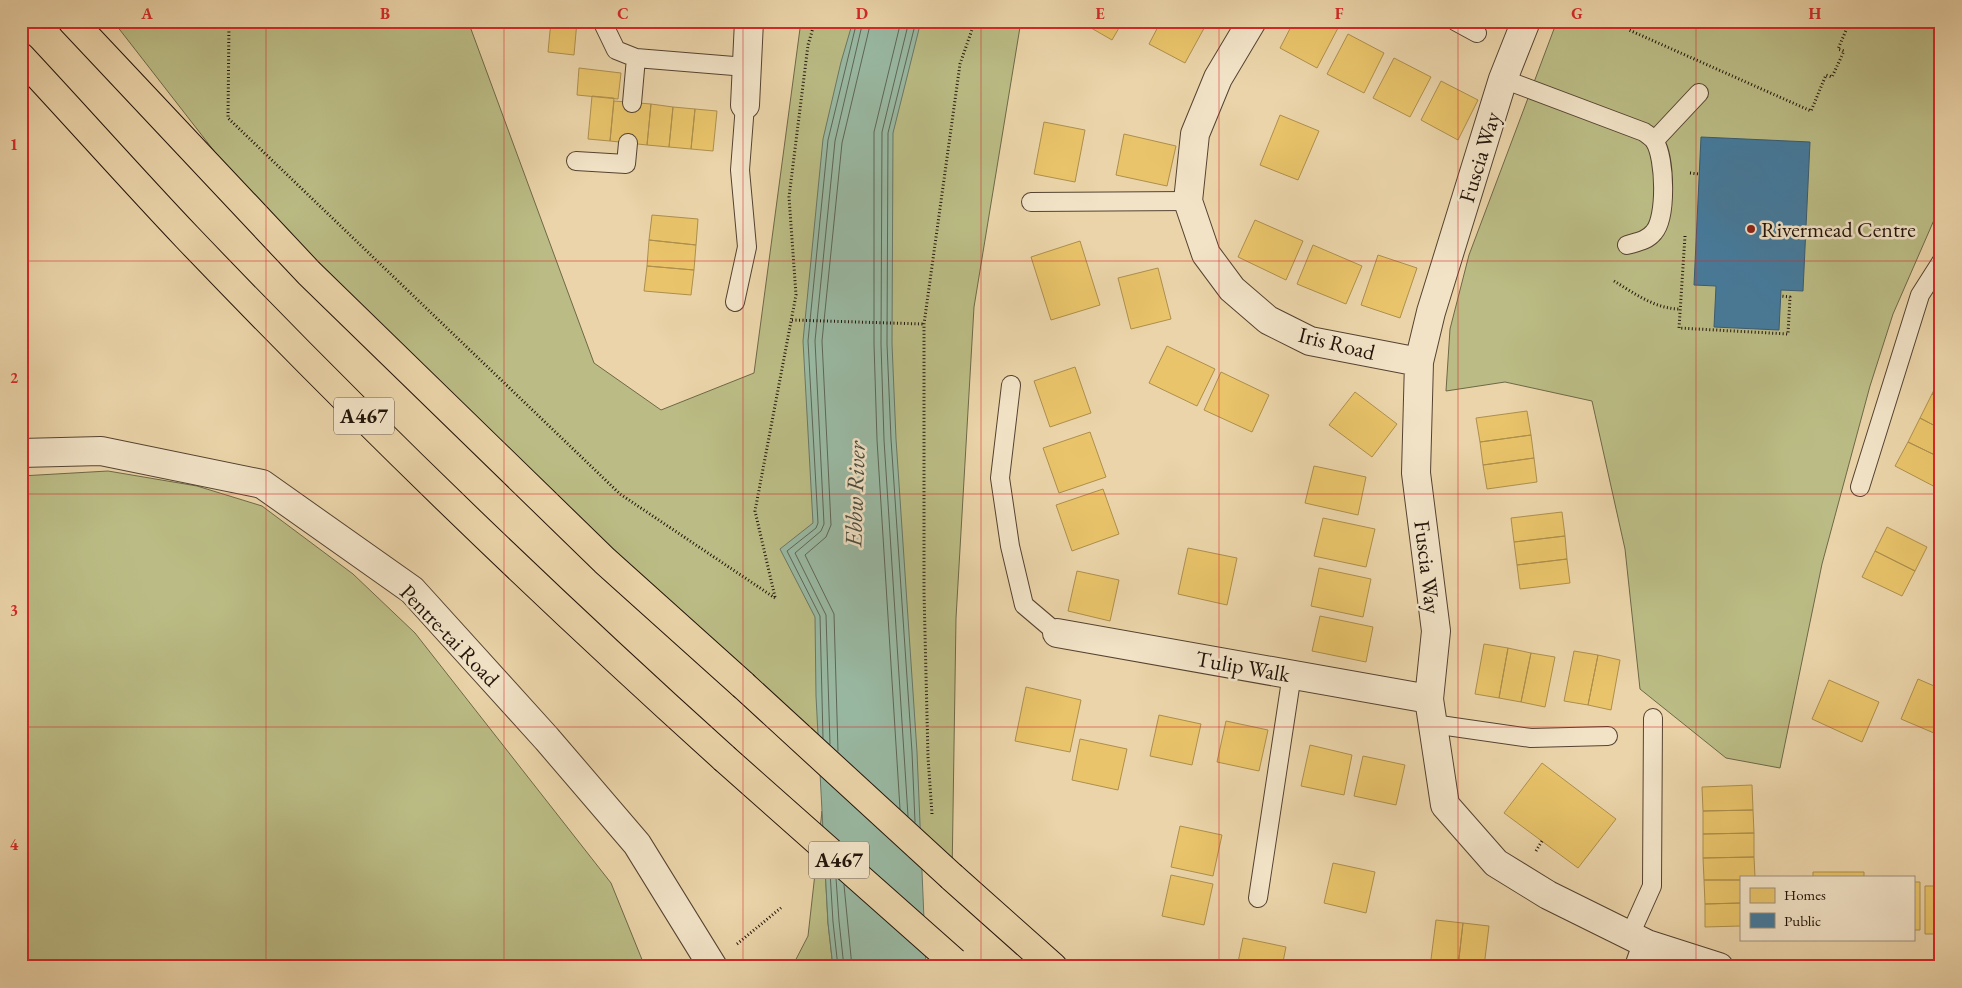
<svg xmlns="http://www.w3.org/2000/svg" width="1962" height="988" font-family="'EB Garamond',serif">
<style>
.green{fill:#bbbc85;stroke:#6e6847}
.water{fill:#99b9a3;stroke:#697765}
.homes{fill:#e9c46a;stroke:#ad8f4d}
.public{fill:#457b9d;stroke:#3a5c71}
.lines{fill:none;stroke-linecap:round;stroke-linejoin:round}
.shore{stroke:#5d6656;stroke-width:1}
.service-casing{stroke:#544331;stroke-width:20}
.minor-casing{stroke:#544331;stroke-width:30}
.primary-casing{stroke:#211309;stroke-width:30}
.path{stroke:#211309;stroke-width:3;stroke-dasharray:1 2.5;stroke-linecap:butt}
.service{stroke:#f2e3c7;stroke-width:18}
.minor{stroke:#f2e3c7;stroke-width:28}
.primary{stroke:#ebd4a9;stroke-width:28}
.primary-bridge-casing{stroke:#211309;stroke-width:30;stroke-linecap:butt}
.primary-bridge{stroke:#ebd4a9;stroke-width:28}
.grid{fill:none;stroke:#d62828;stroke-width:1;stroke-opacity:0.55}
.poi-dot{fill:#8f2418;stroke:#f2e3c7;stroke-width:2}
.labels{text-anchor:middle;stroke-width:5;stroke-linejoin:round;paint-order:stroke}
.shield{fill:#f2e3c7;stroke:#605142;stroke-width:1}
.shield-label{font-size:21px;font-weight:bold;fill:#211309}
.street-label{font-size:22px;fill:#211309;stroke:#f2e3c7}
.poi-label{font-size:22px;fill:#211309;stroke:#f2e3c7;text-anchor:start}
.water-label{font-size:24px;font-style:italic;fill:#4b4d3f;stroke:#f2e3c7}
.neatline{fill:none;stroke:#d62828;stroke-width:2}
.grid-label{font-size:16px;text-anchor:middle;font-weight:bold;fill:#d62828}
</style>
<rect width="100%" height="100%" fill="#ebd4a9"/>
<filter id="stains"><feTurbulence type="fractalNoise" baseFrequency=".004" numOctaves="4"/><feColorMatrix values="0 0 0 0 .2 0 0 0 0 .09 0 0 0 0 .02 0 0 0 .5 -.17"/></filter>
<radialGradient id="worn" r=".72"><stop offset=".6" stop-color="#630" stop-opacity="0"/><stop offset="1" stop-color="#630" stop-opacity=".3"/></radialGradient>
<!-- green -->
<path class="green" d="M113 21H468L594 363 661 410 754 373 801 21H1021L974 307 956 618 952 877 309 273Z
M1557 21H1941V204L1893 314 1870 386 1822 564 1780 768 1726 758 1640 689 1625 549 1592 401 1505 382 1446 391 1450 329 1469 255Z
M108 471 197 486 262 506 353 574 415 633 611 883 645 967H21V476Z
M822 811 828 923 833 967H792L808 936Z"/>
<!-- water -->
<path class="water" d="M853 21H921L893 133 892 344 896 439 917 752 926 967H833L828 923 822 811 816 696 815 617 780 549 813 523 803 341 823 139 841 62Z"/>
<!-- homes -->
<path class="homes" d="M551 21H577L574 55 548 52Z
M1079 21H1123L1112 40Z
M1161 21H1208L1185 63 1149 44Z
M1294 21H1325L1338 28 1317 68 1280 48Z
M1348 34 1384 53 1364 93 1327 74Z
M1394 58 1431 77 1410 117 1373 98Z
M579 68 621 73 618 99 577 95Z
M1441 81 1478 100 1458 140 1421 120Z
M592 96 614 98 610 141 588 139Z
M614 101 651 104 647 145 610 141Z
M651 104 673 107 669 147 647 145Z
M673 107 695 109 691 149 669 147Z
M695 109 717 111 713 151 691 149Z
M1280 115 1319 131 1298 180 1260 165Z
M1044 122 1085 130 1075 182 1034 174Z
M1124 134 1176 146 1167 186 1116 175Z
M652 215 698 219 696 245 649 240Z
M1255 220 1303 241 1286 280 1238 257Z
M649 240 696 245 694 270 647 266Z
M1080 241 1100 305 1051 320 1031 257Z
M1313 245 1362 266 1346 304 1297 284Z
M1378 255 1417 268 1400 318 1361 305Z
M647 266 694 270 691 295 644 291Z
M1158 268 1171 319 1131 329 1118 278Z
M1167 346 1215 369 1197 406 1149 383Z
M1075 367 1091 413 1050 427 1034 381Z
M1221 372 1269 395 1252 432 1204 410Z
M1941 376V398L1932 394Z
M1355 392 1397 424 1372 457 1329 425Z
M1932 394 1941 398V429L1920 418Z
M1527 411 1531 435 1480 442 1476 418Z
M1920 418 1941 429V458L1908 442Z
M1090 432 1106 477 1059 493 1043 448Z
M1531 435 1534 458 1483 465 1480 442Z
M1908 442 1941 458V490L1895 466Z
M1534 458 1537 482 1487 489 1483 465Z
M1314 466 1366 477 1358 515 1305 503Z
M1103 489 1119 534 1072 551 1056 505Z
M1562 512 1565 536 1514 542 1511 518Z
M1323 518 1375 529 1366 567 1314 556Z
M1887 527 1927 547 1915 571 1875 551Z
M1565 536 1567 559 1517 565 1514 542Z
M1188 548 1237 558 1227 605 1178 594Z
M1875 551 1915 571 1902 596 1862 577Z
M1567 559 1570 583 1520 589 1517 565Z
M1319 568 1371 579 1363 617 1311 606Z
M1077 571 1119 580 1110 621 1068 611Z
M1320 616 1373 627 1366 662 1312 651Z
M1484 644 1508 648 1499 698 1475 694Z
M1508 648 1531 653 1521 702 1499 698Z
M1574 651 1598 655 1588 705 1564 701Z
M1531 653 1555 657 1545 707 1521 702Z
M1598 655 1620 660 1611 710 1588 705Z
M1918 679 1941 689V736L1901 719Z
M1829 680 1879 702 1862 742 1812 719Z
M1026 687 1081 700 1070 752 1015 741Z
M1159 715 1201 724 1192 765 1150 756Z
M1226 721 1268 730 1259 771 1217 762Z
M1080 739 1127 749 1118 790 1072 780Z
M1310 745 1352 755 1344 795 1301 786Z
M1363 756 1405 765 1396 805 1354 796Z
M1542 763 1616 819 1578 868 1504 813Z
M1752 785 1753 810 1703 811 1702 787Z
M1753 810 1754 833 1703 834V811Z
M1180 826 1222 835 1213 876 1171 867Z
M1754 833V857L1703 858V834Z
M1754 857 1755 877H1741V880H1704L1703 858Z
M1333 863 1375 872 1366 913 1324 903Z
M1813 872H1864V877H1813Z
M1171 875 1213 884 1204 925 1162 916Z
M1704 880H1741V903L1705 904Z
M1913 882H1920V930H1913Z
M1925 886H1941V934H1925Z
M1741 903V926L1705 927V904Z
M1436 920 1463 923 1458 967H1430Z
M1463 923 1489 926 1484 967H1458Z
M1243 938 1286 947 1282 967H1237Z
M1538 963 1591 965V967H1538Z"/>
<!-- public -->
<path class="public" d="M1701 137 1810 142 1803 291 1781 290 1779 330 1714 327 1716 286 1694 285Z"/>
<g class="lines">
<!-- shore -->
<path class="shore" d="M823 738 820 616 787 551 816 528 818 523 808 341 828 140 857 21
M830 744 826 615 795 553 821 531 824 524 815 341 835 141 863 21
M838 751 834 614 805 555 826 537 831 525 822 341 842 143 871 21
M900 809 877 440 874 344V132L901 21
M908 816 884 440 881 344 882 132 909 21
M915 822 912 752 891 439 887 344 888 133 916 21
M830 872 833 922 838 967
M836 878 839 921 844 967
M844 885 852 967"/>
<!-- service casing -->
<g class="service-casing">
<path id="service" d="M602 21 616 50 636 58 746 67
M1455 21 1477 33
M1503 79 1644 132C1648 135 1653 138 1655 142 1665 158 1667 217 1654 232 1647 241 1637 242 1627 245
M632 103 636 58
M1655 140 1699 93
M576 161 626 164 628 143
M1031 202 1188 201
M735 302 747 247 740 170 745 105
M1011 385 1000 478 1010 546 1024 605 1057 633
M1860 487 1920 295 1941 262
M1433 724 1531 738 1608 736
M1258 898 1292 674
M1630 935 1652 886 1653 718"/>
</g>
<!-- minor casing -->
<g class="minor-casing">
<path id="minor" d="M1252 21 1218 78 1195 134 1188 201 1206 254 1232 289 1268 320 1310 341 1419 362
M1526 21 1503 79 1431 312 1419 362 1416 473 1436 631 1429 699 1445 805 1496 863 1548 895 1647 944 1719 967
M745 105 749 21
M21 453 101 451 262 484 412 590 547 739 637 844 713 967
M1057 633 1429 699
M1639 967 1647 944"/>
</g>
<!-- primary casing -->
<g class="primary-casing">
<path id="primary" d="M72 21 309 273 605 561 743 685
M21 57C77 117 131 178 187 237 359 417 539 591 724 758
M952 877 1053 967"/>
</g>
<!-- path -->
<path class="path" d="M229 21 228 118 620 494 775 598
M1633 21 1629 30 1811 111 1826 75 1832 77 1844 51 1838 49 1850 21
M1690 173 1699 174
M1685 236 1679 328 1788 334 1790 297 1781 296
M1614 281C1634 293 1655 309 1680 309
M792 320 923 324
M775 597 755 511 796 295 789 197 808 45 815 21
M932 814 928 757 924 592V324L960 64 975 21
M1536 851 1542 841
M737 944 782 907"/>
<!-- service -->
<use href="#service" class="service"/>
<!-- minor -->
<use href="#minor" class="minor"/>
<!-- primary -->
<use href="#primary" class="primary"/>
<!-- primary-bridge casing -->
<g class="primary-bridge-casing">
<path id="primary-bridge" d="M743 685 952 877
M724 758 954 962"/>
</g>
<!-- primary-bridge -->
<use href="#primary-bridge" class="primary-bridge"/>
</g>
<!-- grid -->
<path class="grid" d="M266 21V967M504 21V967M743 21V967M981 21V967M1219 21V967M1458 21V967M1696 21V967M21 261H1941M21 494H1941M21 727H1941"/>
<!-- markers -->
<circle class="poi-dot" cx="1751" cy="229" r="5"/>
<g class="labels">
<!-- shield labels -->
<g class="shield">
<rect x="334" y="397.5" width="60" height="37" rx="4"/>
<rect x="809" y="841.5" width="60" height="37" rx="4"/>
</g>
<g class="shield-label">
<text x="364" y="423">A467</text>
<text x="839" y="867">A467</text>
</g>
<!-- street labels -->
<g class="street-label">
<text transform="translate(1479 157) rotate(-73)" y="8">Fuscia Way</text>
<text transform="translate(1337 343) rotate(14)" y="8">Iris Road</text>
<text transform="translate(1428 567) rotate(83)" y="8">Fuscia Way</text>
<text transform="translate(450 635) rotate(46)" y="8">Pentre-tai Road</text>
<text transform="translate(1243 666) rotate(10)" y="8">Tulip Walk</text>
</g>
<!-- poi labels -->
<g class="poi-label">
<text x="1761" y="237">Rivermead Centre</text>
</g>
<!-- water labels -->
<g class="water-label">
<text transform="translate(855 494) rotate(-88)" y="8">Ebbw River</text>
</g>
</g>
<!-- margin -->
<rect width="1962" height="988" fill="none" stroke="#ebd4a9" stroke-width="55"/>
<!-- legend -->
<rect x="1740" y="876" width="175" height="65" fill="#f2e3c7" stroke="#9e907b"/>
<rect x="1750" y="888" width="25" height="15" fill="#e9c46a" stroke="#9e907b"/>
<text x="1784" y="900" font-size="15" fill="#211309">Homes</text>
<rect x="1750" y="913" width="25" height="15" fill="#457b9d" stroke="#9e907b"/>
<text x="1784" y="926" font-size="15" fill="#211309">Public</text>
<rect x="28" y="28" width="1906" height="932" class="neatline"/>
<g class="grid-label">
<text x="147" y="19">A</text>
<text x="385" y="19">B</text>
<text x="623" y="19">C</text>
<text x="862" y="19">D</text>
<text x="1100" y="19">E</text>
<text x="1339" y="19">F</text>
<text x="1577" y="19">G</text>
<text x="1815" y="19">H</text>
<text x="14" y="150">1</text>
<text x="14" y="383">2</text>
<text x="14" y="616">3</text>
<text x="14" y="850">4</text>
</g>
<rect width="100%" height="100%" filter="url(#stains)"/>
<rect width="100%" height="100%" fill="url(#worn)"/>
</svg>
